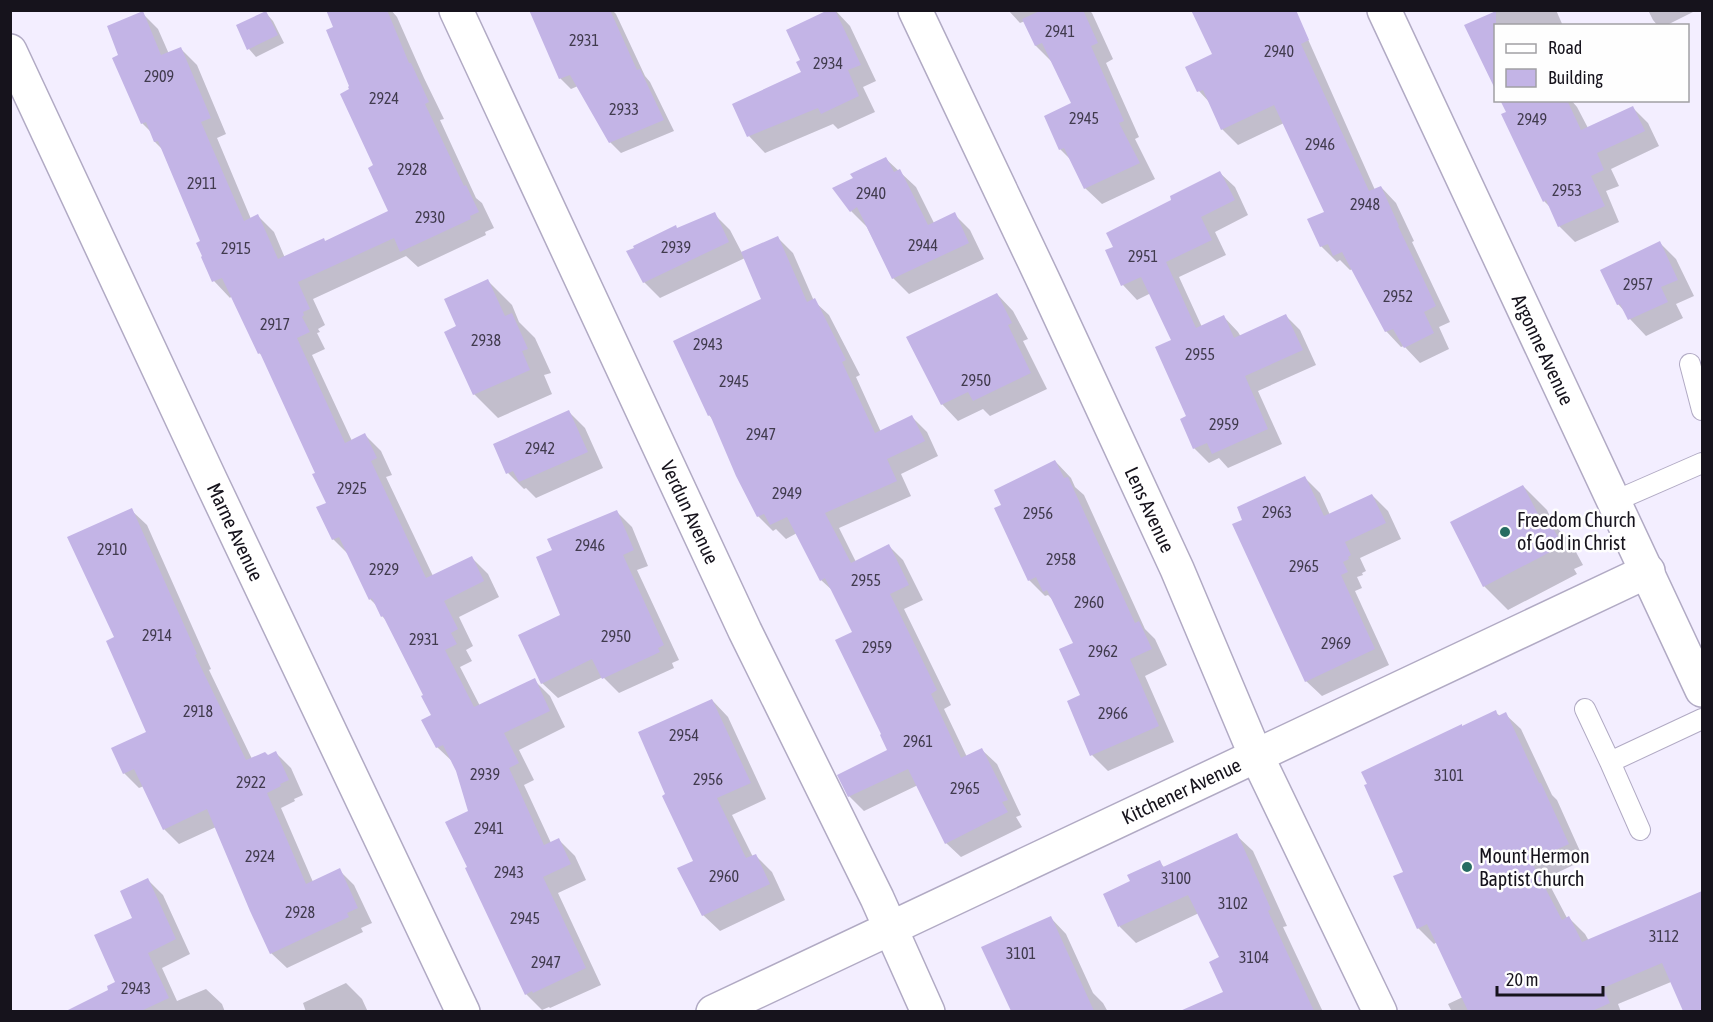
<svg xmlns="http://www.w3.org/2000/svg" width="1713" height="1022" font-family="'Asap Condensed',sans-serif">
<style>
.shadow{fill:#0003}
.building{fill:#c3b4e6}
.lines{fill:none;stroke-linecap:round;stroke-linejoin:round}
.lane-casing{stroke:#b1aac4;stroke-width:22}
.street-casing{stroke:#b1aac4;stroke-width:36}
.lane{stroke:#fff;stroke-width:20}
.street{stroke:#fff;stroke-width:33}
.poi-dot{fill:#266c62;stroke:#fefefe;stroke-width:2}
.labels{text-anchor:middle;stroke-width:5;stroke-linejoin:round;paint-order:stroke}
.number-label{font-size:16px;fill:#413b4e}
.street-label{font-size:20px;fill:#16131c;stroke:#fefefe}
.poi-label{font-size:20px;fill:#16131c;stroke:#fefefe;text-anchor:start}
</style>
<rect width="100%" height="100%" fill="#f3eeff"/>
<!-- shadow -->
<path class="shadow" d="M340 10H391L397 17 424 78 444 119 440 120 476 198 482 203 494 228 485 232 486 235 418 267 406 256 313 299 325 325 318 329 320 332 317 333 325 349 312 355 352 441 365 435 381 451 392 475 386 477 433 576 472 558 488 574 499 597 459 617 473 646 466 650 472 661 460 667 480 706 534 680 550 696 565 727 519 750 534 780 524 785 551 843 559 840 575 856 586 880 558 893 601 985 550 1008 549 1007 542 1010 526 994 469 868 470 812 454 763 437 747 433 716 425 696 388 622 382 616 378 607 370 599 349 555 333 539 328 503 317 473 263 356 259 353 232 296 230 298 214 281 198 243 202 242 162 149 155 142 152 133 142 123 120 56 142 13 158 29 169 54 181 49 197 65 226 134 217 138 251 219 258 216 274 232 285 258 325 242 390 212 351 90 335 28Z
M589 10H612L616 14 645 76 650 82 674 131 621 153 610 142 578 86 571 89 560 78Z
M835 10 850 26 876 81 863 87 875 112 838 129 833 124 765 153 749 136 803 73 802 61Z
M1008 10H1089L1092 13 1113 59 1106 63 1139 137 1135 139 1155 179 1102 204 1085 188 1072 161 1060 149 1073 104 1052 62 1036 46 1025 21 1020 23Z
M1295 10 1375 190 1381 187 1396 203 1414 241 1412 242 1450 322 1439 327 1449 349 1420 363 1404 346 1401 347 1386 331 1353 269 1350 270 1340 260 1337 262 1321 246 1326 212 1284 123 1238 145 1222 129 1211 104 1199 91Z
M1499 10H1556L1563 26H1466Z
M1648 10H1697L1665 26H1658L1653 20Z
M266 13 273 21 284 43 256 57 249 49Z
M1502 100H1571L1577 107 1588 128 1633 108 1648 123 1659 146 1611 169 1619 186 1606 191 1619 222 1575 242 1559 226 1550 207 1544 201Z
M886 159 916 187 934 223 954 214 970 230 984 259 909 294 893 278 867 227 851 211 855 179Z
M1220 173 1235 187 1248 215 1215 232 1226 255 1179 277 1202 327 1224 317 1238 332 1241 337 1285 315 1300 330 1316 365 1258 391 1282 444 1228 468 1219 458 1209 463 1194 448 1173 341 1151 293 1137 300 1123 285 1115 247 1173 200Z
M714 214 730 230 742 253 778 238 793 253 814 301 829 315 860 375 856 377 881 432 912 417 927 432 938 456 901 474 911 496 839 528 856 562 888 545 903 560 923 600 904 609 951 705 944 709 967 757 982 750 997 764 1021 815 1016 817 1022 827 961 857 946 843 918 785 864 811 849 796 889 750 854 633 833 591 821 580 797 533 786 539 776 529 773 531 758 516 713 420 709 415 763 300 745 258 660 298 644 282 678 229Z
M1660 243 1676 259 1694 296 1676 304 1683 318 1646 336 1630 319 1626 313 1618 304Z
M488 281 512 305 519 322 535 338 551 373 544 375 552 394 498 418 474 394 458 327Z
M997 294 1013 311 1028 339 1023 341 1047 389 990 416 983 409 958 421 942 404Z
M569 412 585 428 603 468 536 498 526 488 524 489 508 473Z
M1055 461 1071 478 1075 487 1084 495 1145 629 1155 639 1167 665 1145 676 1174 742 1108 771 1092 755 1082 696 1075 644 1055 602 1048 595 1045 596 1029 580Z
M1304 477 1320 493 1330 515 1372 495 1388 511 1401 539 1360 558 1366 571 1362 573 1363 575 1357 577 1362 588 1355 591 1389 665 1322 696 1306 681 1244 520Z
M1523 486 1547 510 1554 525 1570 541 1583 565 1574 569 1577 574 1508 610 1484 586Z
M131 510 147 525 211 669 209 670 252 759 268 757 276 753 291 768 303 795 294 799 295 801 281 808 313 882 339 870 354 885 372 923 361 928 363 932 287 968 271 953 216 827 179 844 164 829 144 786 139 788 124 773 148 733 116 638Z
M617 512 632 527 648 566 637 570 679 660 672 663 674 668 619 693 603 677 558 698 542 683 562 616 554 551Z
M712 700 728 717 766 799 732 815 753 857 756 856 772 872 785 900 720 931 703 915 695 862Z
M1495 712 1500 716 1505 714 1521 729 1552 795 1557 800 1584 860 1546 878 1567 918H1569L1585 934 1589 941 1702 893V1012H1685L1671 982 1618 1004 1621 1012H1452L1448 1004 1463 997 1437 942 1434 944 1418 928 1405 872 1462 727Z
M1236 835 1253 851 1287 926 1283 927 1323 1012H1224L1225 992 1221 958 1199 913 1136 943 1120 927 1105 894 1132 882 1159 862 1165 868Z
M148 880 163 895 190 954 162 968 177 1001 206 989 222 1004 225 1012H107L100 996 110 990 117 982 134 919Z
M1050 917 1066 934 1093 993 1103 1003 1108 1012H1019L1013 998Z
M346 983 362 999 368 1012H306L303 1003Z"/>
<!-- building -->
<path class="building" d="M326 10H387L409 63H411L429 102 425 104 464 186 466 185 479 212 470 216 471 219 400 252 394 238 298 282 310 309 303 312 304 315 302 317 310 332 297 338 345 443 365 433 377 458 371 461 426 578 472 556 484 581 444 601 458 629 451 633 457 644 445 650 474 707 535 678 550 711 504 733 519 763 509 768 544 845 559 838 571 864 543 877 586 968 533 993 532 991 525 995 465 868 467 867 445 822 468 811 456 771 443 745 436 748 421 720 431 715 421 696 423 695 383 616 381 617 372 598 369 600 339 537 332 540 316 507 326 503 312 474 315 473 260 353 258 354 222 278 212 282 201 257 202 256 196 243 200 241 158 141 154 142 146 122 141 124 112 58 118 55 107 26 143 11 161 55 181 47 211 118 201 122 244 221 258 214 278 259 324 238 325 241 388 211 368 168 373 165 340 94 349 89 348 87 349 86 326 30 333 27Z
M529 10H610L637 70 640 69 664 120 609 143 570 75 559 79Z
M828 10H835L861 65 848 70 859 96 821 114 818 108 747 137 732 104 801 72 796 62 800 60 786 30Z
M1042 10H1083L1098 43 1091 46 1124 121 1119 123 1140 163 1084 189 1064 148 1059 150 1044 116 1071 103 1042 43 1035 46 1022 19Z
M1191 10H1296L1309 40 1301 44 1369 191 1381 186 1399 226H1398L1436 306 1424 312 1434 333 1404 348 1393 329 1385 332 1342 252 1333 256 1328 244 1320 247 1307 219 1324 212 1274 105 1221 130 1203 90 1197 92 1185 67 1212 54Z
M266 11 278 35 247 50 236 25Z
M1496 11V91L1464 25Z
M1500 100H1567L1581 130 1633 106 1645 131 1597 153 1604 170 1591 176 1605 206 1558 227 1546 200 1543 202 1501 114 1506 112Z
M886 157 894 172 900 169 928 225 955 212 969 243 892 279 857 207 850 212 832 188 853 178 850 174Z
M1220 171 1235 200 1201 217 1212 240 1166 262 1196 328 1224 315 1234 338 1286 314 1303 350 1245 376 1268 429 1212 454 1207 443 1193 449 1180 419 1186 416 1155 347 1171 340 1141 277 1121 286 1105 250 1113 247 1106 233 1171 200 1170 196Z
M715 212 729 242 643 283 626 251 634 248 633 246 676 225 677 228Z
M778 236 807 302 815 298 846 360 842 362 875 433 912 415 925 441 887 459 897 481 825 513 851 563 889 544 909 585 890 594 937 690 931 694 961 758 982 748 1008 800 1002 802 1008 812 945 844 908 769 848 797 837 775 887 750 880 735 881 734 835 640 852 632 825 578 820 581 787 517 770 525 764 514 757 517 736 476 710 415 708 416 673 341 761 299 741 252Z
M1660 241 1678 280 1661 287 1668 302 1628 320 1620 304 1617 305 1600 270Z
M488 279 505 316 512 313 528 349 522 351 530 370 473 395 444 332 456 326 444 299Z
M997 293 1012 323 1008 325 1031 373 973 401 968 392 941 405 906 337Z
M569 410 588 452 519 482 513 471 506 474 493 444Z
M1055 460 1064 478 1068 477 1135 623 1139 621 1152 649 1130 659 1159 726 1090 756 1067 701 1080 695 1059 649 1073 643 1047 590 1043 592 1036 577 1028 581 994 508 1001 505 994 490Z
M1305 476 1324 516 1372 494 1386 523 1345 542 1351 555 1348 557 1349 559 1343 562 1348 572 1341 575 1375 649 1305 682 1232 524 1242 520 1237 507Z
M1523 485 1540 518 1546 515 1560 541 1552 545 1554 550 1483 587 1450 522Z
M132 508 197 654 195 655 246 760 265 752 268 755 276 751 289 780 280 784 281 786 267 793 306 884 340 868 358 908 347 913 349 917 270 954 250 911 207 809 163 830 134 769 123 774 111 748 146 732 106 641 114 637 67 537Z
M617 510 634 550 623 555 664 645 658 648 660 652 602 679 592 659 541 684 518 635 560 615 536 557 552 550 547 539Z
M712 699 751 783 717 798 746 858 756 854 770 884 702 916 677 868 693 861 662 796 665 794 638 732Z
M1496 710 1498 716 1506 712 1539 783H1541L1569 844 1531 861 1562 920 1569 916 1582 942 1702 891V1011H1683L1662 963 1603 988 1610 1003 1592 1011H1468L1427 924 1417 929 1393 876 1403 872 1364 785 1367 784 1361 772 1462 724V726Z
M1237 833 1271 909 1268 911 1314 1011H1180L1223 992 1209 962 1219 957 1188 895 1118 927 1103 894 1130 881 1127 875 1160 860 1163 867Z
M148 878 176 939 148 953 169 998 141 1011H66L108 990 107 986 115 982 94 935 132 918 120 891Z
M1051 916 1094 1011H1011L981 947Z"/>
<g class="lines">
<!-- lane casing -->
<g class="lane-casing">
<path id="lane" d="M1690 364 1702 410
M1615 501 1702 463
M1585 709 1610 762 1702 719
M1610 762 1640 830"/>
</g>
<!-- street casing -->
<g class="street-casing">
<g id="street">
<path id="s1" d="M456 10 745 631 877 898 928 1012"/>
<path id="s2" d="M915 10 1045 284 1177 569 1250 742 1380 1012"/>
<path id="s3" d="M1384 10 1702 690"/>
<path id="s4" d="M10 51 210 479 463 1012"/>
<path id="s5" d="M713 1012 1648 571"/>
</g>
</g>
<!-- lane -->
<use href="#lane" class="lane"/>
<!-- street -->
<use href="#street" class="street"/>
</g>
<!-- markers -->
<g class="poi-dot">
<circle cx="1505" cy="532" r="6"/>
<circle cx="1467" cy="867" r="6"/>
</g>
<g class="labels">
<!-- number labels -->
<g class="number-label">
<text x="1060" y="37">2941</text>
<text x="584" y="46">2931</text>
<text x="1279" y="57">2940</text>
<text x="828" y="69">2934</text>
<text x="159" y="82">2909</text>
<text x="384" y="104">2924</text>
<text x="624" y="115">2933</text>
<text x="1084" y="124">2945</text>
<text x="1532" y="125">2949</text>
<text x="1320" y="150">2946</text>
<text x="412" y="175">2928</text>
<text x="202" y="189">2911</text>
<text x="1567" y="196">2953</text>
<text x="871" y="199">2940</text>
<text x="1365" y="210">2948</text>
<text x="430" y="223">2930</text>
<text x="923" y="251">2944</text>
<text x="676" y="253">2939</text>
<text x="236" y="254">2915</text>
<text x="1143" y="262">2951</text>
<text x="1638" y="290">2957</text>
<text x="1398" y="302">2952</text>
<text x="275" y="330">2917</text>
<text x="486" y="346">2938</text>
<text x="708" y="350">2943</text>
<text x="1200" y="360">2955</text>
<text x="976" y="386">2950</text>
<text x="734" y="387">2945</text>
<text x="1224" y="430">2959</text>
<text x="761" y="440">2947</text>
<text x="540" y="454">2942</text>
<text x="352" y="494">2925</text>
<text x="787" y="499">2949</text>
<text x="1277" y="518">2963</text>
<text x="1038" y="519">2956</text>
<text x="590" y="551">2946</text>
<text x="112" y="555">2910</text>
<text x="1061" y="565">2958</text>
<text x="1304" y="572">2965</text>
<text x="384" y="575">2929</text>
<text x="866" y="586">2955</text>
<text x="1089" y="608">2960</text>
<text x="157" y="641">2914</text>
<text x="616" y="642">2950</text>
<text x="424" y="645">2931</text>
<text x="1336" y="649">2969</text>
<text x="877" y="653">2959</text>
<text x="1103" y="657">2962</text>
<text x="198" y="717">2918</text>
<text x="1113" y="719">2966</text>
<text x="684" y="741">2954</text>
<text x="918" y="747">2961</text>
<text x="485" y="780">2939</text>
<text x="1449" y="781">3101</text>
<text x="708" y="785">2956</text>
<text x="251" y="788">2922</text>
<text x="965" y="794">2965</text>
<text x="489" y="834">2941</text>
<text x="260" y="862">2924</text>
<text x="509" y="878">2943</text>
<text x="724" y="882">2960</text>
<text x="1176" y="884">3100</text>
<text x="1233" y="909">3102</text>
<text x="300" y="918">2928</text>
<text x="525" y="924">2945</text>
<text x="1664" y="942">3112</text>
<text x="1021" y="959">3101</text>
<text x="1254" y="963">3104</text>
<text x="546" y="968">2947</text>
<text x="136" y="994">2943</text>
</g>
<!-- street labels -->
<g class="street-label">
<text dy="7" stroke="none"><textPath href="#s3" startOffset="375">Argonne Avenue</textPath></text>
<text dy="7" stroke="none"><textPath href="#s2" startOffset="552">Lens Avenue</textPath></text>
<text dy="7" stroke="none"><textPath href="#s1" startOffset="554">Verdun Avenue</textPath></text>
<text dy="7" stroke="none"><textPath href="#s4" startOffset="531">Marne Avenue</textPath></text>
<text dy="7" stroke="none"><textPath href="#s5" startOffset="518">Kitchener Avenue</textPath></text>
</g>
<!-- poi labels -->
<g class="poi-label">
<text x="1517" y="527">Freedom Church<tspan x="1517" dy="23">of God in Christ</tspan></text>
<text x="1479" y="863">Mount Hermon<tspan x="1479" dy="23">Baptist Church</tspan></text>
</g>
</g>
<!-- border -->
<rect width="1713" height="1022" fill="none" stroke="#16131c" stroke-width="24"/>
<!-- legend -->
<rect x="1494" y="24" width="195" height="78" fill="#fefefe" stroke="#a1a0a4" stroke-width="1.5"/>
<rect x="1506" y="44" width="30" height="9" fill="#ffffff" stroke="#a1a0a4" stroke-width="1.5"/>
<text x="1548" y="54" font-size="18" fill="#16131c">Road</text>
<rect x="1506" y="69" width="30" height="18" fill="#c3b4e6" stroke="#a1a0a4" stroke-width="1.5"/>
<text x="1548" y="84" font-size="18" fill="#16131c">Building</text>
<!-- scale -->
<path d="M1497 986v9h106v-9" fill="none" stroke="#16131c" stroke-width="3"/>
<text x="1506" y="986" font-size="18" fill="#16131c" stroke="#fefefe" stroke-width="4.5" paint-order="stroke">20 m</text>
</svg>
